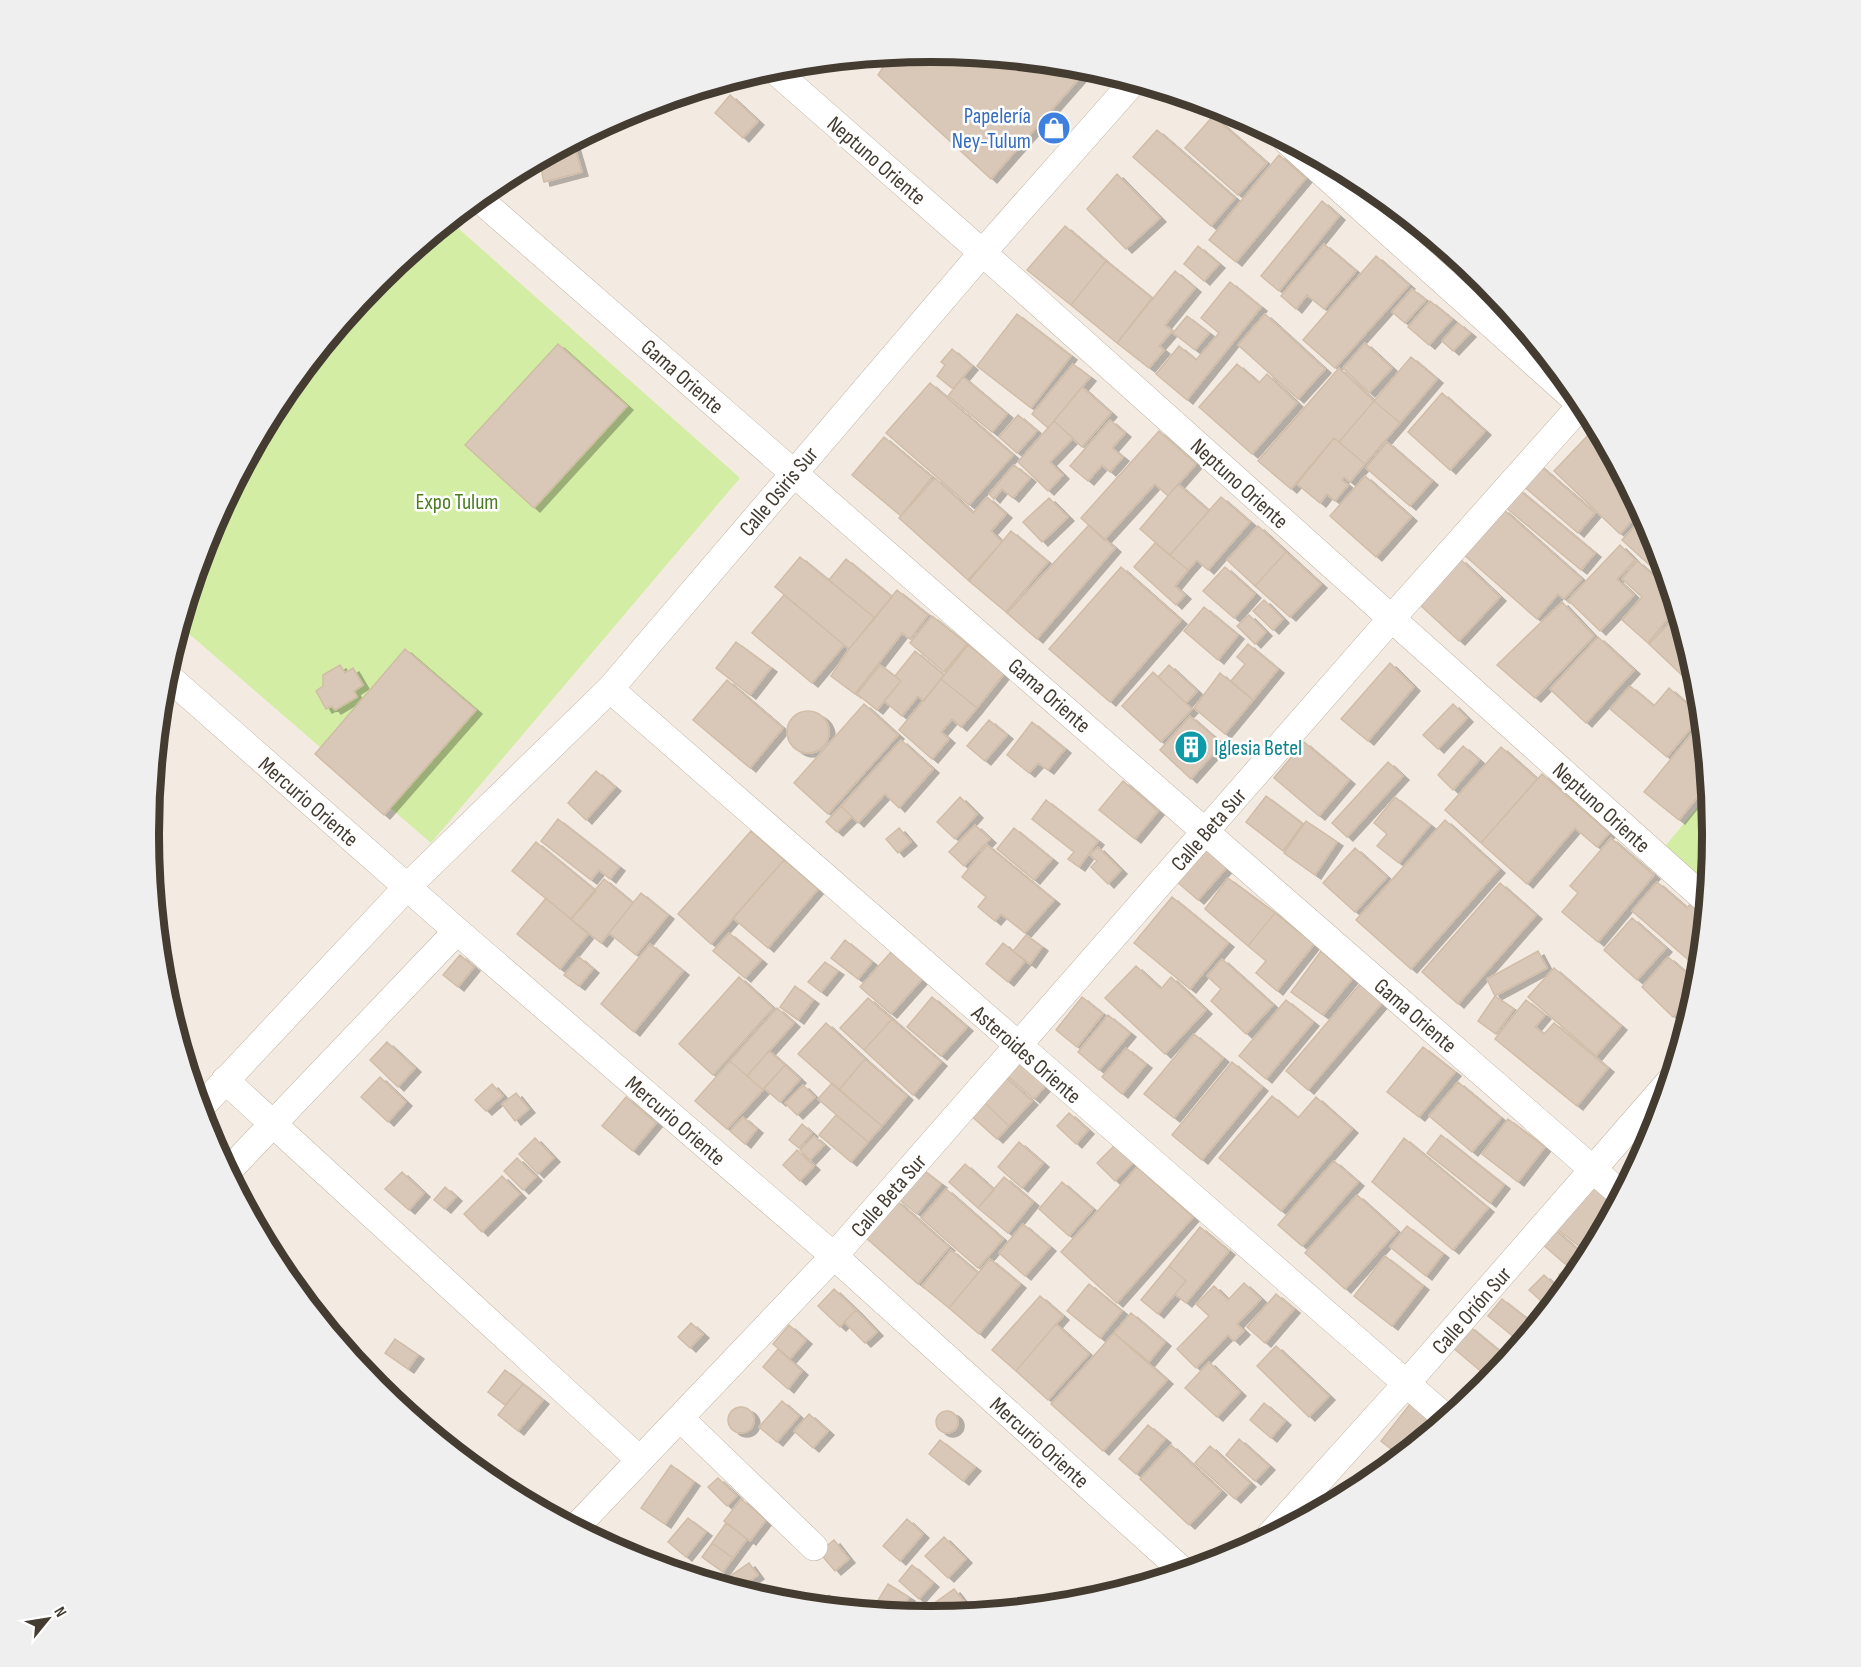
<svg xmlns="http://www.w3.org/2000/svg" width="1861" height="1667" font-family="'Sofia Sans Condensed',sans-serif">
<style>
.park{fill:#d3eda4}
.building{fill:#d9c8b8;stroke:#d1bda7;stroke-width:1.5;filter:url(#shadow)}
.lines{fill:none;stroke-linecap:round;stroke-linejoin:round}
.minor-casing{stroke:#c1b5a5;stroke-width:28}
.minor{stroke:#fff;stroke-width:27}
.labels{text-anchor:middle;stroke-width:5;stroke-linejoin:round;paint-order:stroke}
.shop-label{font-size:22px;fill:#366cbe;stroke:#fff;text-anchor:end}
.street-label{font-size:22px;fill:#443b31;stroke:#fff}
.park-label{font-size:22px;fill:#4b7c1f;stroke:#fff}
.culture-label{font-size:22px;fill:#0d838f;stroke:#fff;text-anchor:start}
.rim{fill:none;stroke:#443b31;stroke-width:8}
</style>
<defs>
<filter id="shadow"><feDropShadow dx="6" dy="4" stdDeviation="0" flood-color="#0004"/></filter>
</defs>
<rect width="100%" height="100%" fill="#f3ebe1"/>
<!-- park -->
<path class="park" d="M450 221 740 478 431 843 180 626 208 534 280 398 377 280Z
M1709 793 1713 834 1707 890 1662 850Z"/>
<!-- building -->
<path class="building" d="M931 51 1075 65 1084 73 991 179 878 75 888 60V55Z
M730 95 758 121 743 138 715 113Z
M1213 116 1267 163 1238 195 1185 148Z
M1157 130 1235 198 1211 226 1133 157Z
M573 141 582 172 544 182 539 160Z
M1279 155 1306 178 1236 262 1209 240Z
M1117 174 1160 218 1126 249 1087 209Z
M1322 201 1339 216 1279 291 1261 276Z
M1065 226 1106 261 1071 305 1027 270Z
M1324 244 1356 271 1324 309 1307 295 1296 309 1281 296Z
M1198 246 1219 264 1204 281 1184 264Z
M1376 256 1409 285 1335 368 1303 340Z
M1106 261 1152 298 1117 343 1071 305Z
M1175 271 1195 288 1165 325 1172 331 1159 346 1164 350 1149 368 1117 343Z
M1230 282 1261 307 1187 400 1156 374 1179 346 1196 360 1219 333 1201 318Z
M1412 289 1426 300 1405 323 1392 312Z
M1430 301 1452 319 1429 345 1408 327Z
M1017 314 1071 356 1031 408 977 366Z
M1265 314 1325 369 1298 399 1238 345Z
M1187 316 1209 333 1195 350 1173 333Z
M1458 323 1470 333 1453 351 1442 341Z
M1365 343 1392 368 1369 393 1343 368Z
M558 344 627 406 534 508 465 445Z
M952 349 972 366 953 389 937 376 945 365 941 362Z
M1411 357 1437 379 1400 423 1374 401Z
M1073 364 1090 377 1048 428 1032 414Z
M1237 364 1259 383 1267 374 1297 403 1252 454 1199 407Z
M1339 368 1374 401 1339 442 1334 438 1291 489 1258 461Z
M963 377 1007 414 992 432 948 396Z
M930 383 1013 455 969 505 886 433Z
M1082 387 1111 413 1082 447 1054 421Z
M1442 393 1485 431 1450 470 1408 432Z
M1374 401 1400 423 1365 464 1339 442Z
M1018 415 1037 431 1017 453 999 437Z
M1110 420 1125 433 1112 448 1123 457 1110 472 1102 465 1088 481 1070 466Z
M1054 421 1073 438 1050 462 1063 475 1048 491 1018 462Z
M1159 431 1196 464 1168 496 1155 484 1104 540 1081 518Z
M1591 432 1608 448 1641 511 1620 534 1554 471Z
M884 437 932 477 901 516 852 475Z
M1334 438 1365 464 1350 482 1344 477 1342 480 1348 485 1335 501 1327 494 1320 503 1297 484Z
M1387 442 1432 481 1410 506 1366 468Z
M1538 464 1595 513 1578 533 1521 484Z
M1014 465 1030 478 1013 498 1002 489 994 499 989 494Z
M1365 476 1411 517 1376 557 1330 516Z
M935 478 973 513 987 497 1006 514 991 531 1002 542 968 580 899 518Z
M1178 484 1209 511 1170 555 1140 529Z
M1518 489 1595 553 1581 570 1504 506Z
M1221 497 1250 522 1208 570 1197 560 1188 570 1170 555Z
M1049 498 1068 517 1042 542 1023 522Z
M1503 509 1582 579 1564 599 1558 594 1537 619 1463 554Z
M1644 516 1654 534 1662 562 1655 570 1622 540Z
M1089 525 1115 548 1037 639 1007 613Z
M1258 526 1286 552 1255 586 1227 560Z
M1011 531 1048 562 1006 612 969 581Z
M1155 543 1188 570 1175 586 1185 595 1176 605 1134 567Z
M1620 545 1635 560 1617 579 1634 595 1600 631 1568 600Z
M1286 552 1321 584 1290 617 1255 586Z
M800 557 875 618 849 649 775 587Z
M846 559 892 597 875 618 829 580Z
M1460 559 1500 597 1459 641 1419 604Z
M1637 561 1658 579 1665 571 1676 609 1648 643 1622 620 1642 597 1622 579Z
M1121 567 1181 620 1110 702 1049 649Z
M1225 567 1255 594 1234 618 1203 591Z
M897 590 928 615 910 639 902 633 855 694 831 676 849 649Z
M784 595 844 645 812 683 752 633Z
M1264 600 1283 619 1273 630 1253 611Z
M1562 602 1594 636 1535 698 1497 665Z
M1204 607 1238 635 1218 660 1184 631Z
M1678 614 1695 670 1686 679 1649 644Z
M1249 615 1266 632 1255 644 1237 626Z
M932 616 967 644 944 672 910 643Z
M1598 637 1634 670 1586 723 1550 689Z
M736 642 771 668 750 695 716 668Z
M1248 644 1278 669 1253 700 1231 681 1245 664 1237 657Z
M968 645 1004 674 977 708 941 679Z
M405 649 476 710 384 815 315 754Z
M915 651 944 675 924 701 918 696 902 716 884 701 901 681 895 676Z
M1390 663 1414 687 1368 741 1341 719Z
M340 665 345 673 353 668 363 685 354 691 357 697 335 710 332 706 326 709 316 691 323 686V675Z
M880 665 901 681 877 710 857 694Z
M1169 665 1197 691 1186 703 1158 677Z
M1153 672 1192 709 1161 742 1122 706Z
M1220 673 1253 700 1225 734 1194 708Z
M941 679 977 708 961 727 952 719 941 732 949 739 932 759 899 730Z
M727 680 783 728 750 768 693 720Z
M1630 686 1654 706 1669 688 1701 716 1667 757 1610 709Z
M864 704 898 735 828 814 794 783Z
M1453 704 1467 718 1438 749 1423 735Z
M787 732a21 21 0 1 1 42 0a21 21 0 1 1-42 0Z
M1190 716 1222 744 1191 779 1160 750Z
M989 720 1007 735 985 761 967 746Z
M1702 721 1708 784 1679 820 1644 792Z
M1032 722 1065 749 1048 770 1038 763 1029 773 1007 755Z
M901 740 933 769 899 808 885 794 858 823 841 806Z
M1304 742 1349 780 1319 816 1274 778Z
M1463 746 1479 760 1453 790 1438 775Z
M1501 747 1537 779 1481 843 1445 810Z
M1388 762 1403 776 1347 837 1332 823Z
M596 771 615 787 586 820 568 803Z
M1542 774 1609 833 1597 847 1575 828 1527 884 1481 843Z
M1123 781 1158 811 1135 839 1099 810Z
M1266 796 1303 824 1283 851 1246 822Z
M960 797 977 814 955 839 937 822Z
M1395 797 1430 825 1399 863 1377 846 1387 834 1374 823Z
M1046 800 1098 841 1079 867 1068 859 1074 852 1032 819Z
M841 806 852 817 837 832 826 822Z
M558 819 619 867 610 879 599 870 591 880 541 841Z
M1445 820 1499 869 1411 969 1356 920Z
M1306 821 1337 842 1315 875 1284 853Z
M975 825 990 839 964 866 949 852Z
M899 828 911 842 898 853 886 839Z
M1014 828 1052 859 1034 880 997 849Z
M751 831 784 860 711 944 678 914Z
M1611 838 1654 875 1598 942 1562 912 1578 893 1570 886Z
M536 842 596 891 571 919 512 871Z
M987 845 1054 900 1025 933 1001 914 995 921 978 907 986 897 962 877Z
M1208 846 1229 865 1198 900 1176 881Z
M1098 847 1121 870 1108 884 1091 867 1097 861 1090 855Z
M1355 848 1387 877 1355 912 1323 883Z
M784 860 818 889 768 948 733 918Z
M1228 878 1275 913 1248 946 1205 909Z
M604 879 633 903 601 943 571 919Z
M1657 882 1687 908 1694 900 1705 910 1700 970 1632 911Z
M1500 883 1536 915 1458 1004 1422 972Z
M641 893 668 915 636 955 609 933Z
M1172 897 1228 943 1190 989 1134 943Z
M546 898 588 934 560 969 517 934Z
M1275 913 1314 944 1277 991 1256 973 1266 961 1248 946Z
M1632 918 1666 948 1637 980 1604 950Z
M729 933 761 960 745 978 713 951Z
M1026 935 1042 947 1030 964 1013 951Z
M845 940 872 962 858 979 831 958Z
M1003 943 1025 961 1008 982 986 964Z
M650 944 683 971 634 1032 601 1004Z
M1321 951 1352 979 1323 1015 1291 992Z
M1538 951 1547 968 1495 996 1487 979Z
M891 952 922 979 891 1014 860 987Z
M460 955 474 967 458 987 443 975Z
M579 957 593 969 579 986 564 975Z
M1668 957 1698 983 1696 992 1673 1017 1642 987Z
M1222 959 1273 1005 1246 1034 1211 1001 1221 989 1207 976Z
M825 962 838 971 821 992 808 982Z
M1136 966 1161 989 1171 977 1206 1010 1165 1054 1105 998Z
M1554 968 1621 1026 1596 1056 1528 997Z
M739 977 773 1008 713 1075 679 1044Z
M1360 984 1382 1003 1308 1090 1286 1071Z
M795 986 813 1000 798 1020 780 1007Z
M1495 996 1514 1009 1496 1034 1478 1021Z
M932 997 967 1027 941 1056 907 1027Z
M1082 997 1103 1014 1077 1047 1056 1030Z
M868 998 892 1019 864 1050 840 1028Z
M1286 1000 1313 1022 1266 1079 1239 1056Z
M1526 1000 1545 1015 1535 1027 1544 1034 1554 1023 1608 1068 1577 1106 1495 1039Z
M777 1008 794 1023 747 1076 730 1061Z
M1108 1015 1130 1033 1099 1070 1078 1052Z
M892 1019 941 1062 913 1095 864 1050Z
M826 1023 865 1059 839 1090 798 1054Z
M1194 1034 1223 1058 1174 1118 1144 1094Z
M387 1042 415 1068 398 1087 370 1060Z
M1423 1047 1455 1072 1419 1117 1387 1092Z
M1126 1048 1146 1064 1122 1094 1102 1077Z
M769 1051 785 1065 763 1090 747 1076Z
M1017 1057 1047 1084 1034 1099 1003 1072Z
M865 1059 907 1096 882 1126 839 1090Z
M730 1061 763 1090 727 1129 695 1101Z
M1232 1062 1262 1087 1202 1160 1172 1135Z
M785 1065 800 1079 780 1102 764 1088Z
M1002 1074 1032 1101 1009 1126 981 1099Z
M380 1077 406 1102 388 1122 361 1097Z
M1458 1082 1501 1118 1472 1152 1429 1116Z
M832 1083 882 1126 868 1142 818 1099Z
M492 1084 503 1096 486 1111 475 1100Z
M803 1085 815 1097 797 1115 785 1103Z
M516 1093 529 1109 515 1121 502 1104Z
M1272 1096 1298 1118 1316 1097 1352 1129 1281 1211 1219 1158Z
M626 1097 656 1123 633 1151 602 1126Z
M981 1099 1009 1126 997 1139 968 1113Z
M1069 1113 1088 1130 1076 1144 1057 1126Z
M836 1115 868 1142 851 1162 819 1135Z
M743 1117 757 1129 745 1144 730 1131Z
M1508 1119 1545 1147 1518 1182 1482 1154Z
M802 1124 812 1133 799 1148 789 1140Z
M1441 1135 1504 1185 1490 1203 1427 1153Z
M814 1136 824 1145 810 1160 800 1150Z
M535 1138 554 1158 538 1174 519 1154Z
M1404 1138 1488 1208 1453 1250 1372 1182Z
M1019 1142 1043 1163 1022 1188 998 1167Z
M1115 1145 1133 1163 1115 1181 1097 1163Z
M797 1150 814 1166 800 1181 783 1165Z
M517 1158 536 1177 523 1190 504 1171Z
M1334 1161 1358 1182 1302 1246 1278 1225Z
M965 1164 994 1190 978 1208 949 1182Z
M919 1167 941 1184 917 1214 895 1196Z
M1137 1167 1193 1217 1117 1303 1061 1252Z
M402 1172 424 1193 409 1210 385 1189Z
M502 1176 520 1194 482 1232 464 1214Z
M1004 1177 1033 1202 1008 1233 978 1208Z
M1062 1182 1093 1209 1069 1236 1039 1209Z
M1589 1183 1614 1206 1589 1254 1551 1224Z
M445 1187 456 1197 445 1209 434 1200Z
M946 1189 1003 1239 978 1268 921 1218Z
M1357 1195 1397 1231 1345 1289 1305 1253Z
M896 1200 949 1247 918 1284 864 1236Z
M1023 1224 1050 1247 1025 1276 999 1253Z
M1407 1226 1443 1254 1426 1276 1390 1247Z
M1200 1227 1229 1251 1186 1303 1175 1294 1186 1281 1169 1266Z
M1553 1228 1578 1250 1565 1264 1541 1243Z
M267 1244 275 1245 280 1250 281 1259 278 1265Z
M951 1250 978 1273 949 1308 922 1286Z
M1385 1256 1423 1286 1392 1326 1354 1296Z
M1576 1257 1584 1264 1569 1283 1559 1275Z
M990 1259 1020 1284 979 1334 949 1308Z
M1169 1266 1186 1281 1158 1314 1141 1300Z
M1544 1275 1562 1292 1549 1308 1529 1290Z
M1244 1283 1261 1299 1237 1324 1244 1331 1234 1341 1228 1335 1196 1368 1177 1349 1209 1316 1196 1304 1214 1286 1228 1300Z
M1089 1284 1122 1311 1100 1338 1067 1311Z
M834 1289 856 1310 840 1327 818 1306Z
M1276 1294 1294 1309 1265 1343 1247 1327Z
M1040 1296 1063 1316 1016 1371 992 1350Z
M1502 1299 1535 1325 1520 1342 1488 1316Z
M856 1310 877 1332 865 1343 844 1322Z
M1131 1313 1165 1342 1149 1362 1114 1333Z
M691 1323 703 1334 690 1348 678 1337Z
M1056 1324 1089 1354 1048 1400 1016 1371Z
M789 1325 806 1340 790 1359 773 1344Z
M1469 1326 1508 1358 1490 1379 1452 1347Z
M1114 1333 1167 1380 1103 1451 1051 1404Z
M395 1339 418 1355 408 1369 385 1353Z
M1276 1346 1329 1396 1309 1417 1257 1366Z
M778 1349 802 1371 788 1389 763 1367Z
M1209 1362 1240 1392 1217 1417 1185 1388Z
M505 1370 523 1384 505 1405 488 1392Z
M523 1384 543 1400 518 1431 498 1415Z
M782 1401 799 1416 777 1442 759 1427Z
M1264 1403 1285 1421 1271 1438 1250 1420Z
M1410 1404 1437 1426 1400 1456 1381 1441Z
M728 1420a13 13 0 1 1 26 0a13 13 0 1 1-26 0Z
M936 1422a11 11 0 1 1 22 0a11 11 0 1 1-22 0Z
M809 1414 828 1431 813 1448 794 1431Z
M1148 1425 1165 1439 1136 1474 1119 1459Z
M1239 1439 1269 1466 1255 1481 1226 1455Z
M940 1440 975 1467 963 1481 929 1454Z
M1171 1445 1221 1491 1189 1525 1140 1479Z
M1210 1446 1250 1483 1235 1499 1195 1463Z
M671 1465 694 1482 665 1524 641 1508Z
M718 1478 737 1496 727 1506 708 1487Z
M741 1499 766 1520 750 1541 724 1521Z
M688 1518 706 1532 686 1557 668 1542Z
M907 1519 923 1534 900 1561 883 1546Z
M726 1523 747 1539 733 1558 712 1543Z
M944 1537 966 1559 948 1578 925 1556Z
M834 1540 849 1559 835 1571 819 1552Z
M712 1543 733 1558 723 1572 702 1557Z
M749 1563 758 1575 739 1589 732 1587 726 1579Z
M912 1565 933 1583 919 1599 899 1581Z
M888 1584 909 1597 899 1613 872 1610Z
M954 1589 966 1604 952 1614H945L936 1602Z
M829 1595 843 1607 821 1605Z"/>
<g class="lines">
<!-- minor casing -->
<g class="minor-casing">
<path id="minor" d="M772 68 1010 277 1706 900
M1287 141 1588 411
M478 198 1621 1194
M165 674 457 931 834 1256 1183 1571
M610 689 1446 1418
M225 1080 640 1460
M200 1108 407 887 610 689 982 253 1134 81
M228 1171 457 931
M680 1418 814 1547
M576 1527 834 1256 1391 619 1583 403
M1270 1535 1406 1384 1669 1082"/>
</g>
<!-- minor -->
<use href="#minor" class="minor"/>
</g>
<!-- icons -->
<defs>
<g id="shop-disc" transform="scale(1.725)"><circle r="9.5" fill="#3f7fe0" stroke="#fff"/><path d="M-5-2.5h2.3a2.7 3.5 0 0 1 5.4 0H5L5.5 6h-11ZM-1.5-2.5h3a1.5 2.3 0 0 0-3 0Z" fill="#fff"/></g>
<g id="building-disc" transform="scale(1.725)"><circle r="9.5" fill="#0f9aa8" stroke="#fff"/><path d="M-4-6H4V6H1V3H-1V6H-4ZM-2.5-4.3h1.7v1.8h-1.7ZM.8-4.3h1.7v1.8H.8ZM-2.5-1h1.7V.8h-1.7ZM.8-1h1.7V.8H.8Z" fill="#fff"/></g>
</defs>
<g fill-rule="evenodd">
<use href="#shop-disc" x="1054" y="128"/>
<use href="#building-disc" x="1191" y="747"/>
</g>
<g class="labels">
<!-- shop labels -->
<g class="shop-label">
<text x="1031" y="123">Papelería<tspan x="1031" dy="25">Ney-Tulum</tspan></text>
</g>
<!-- street labels -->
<g class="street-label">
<text transform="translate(877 160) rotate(41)" y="8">Neptuno Oriente</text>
<text transform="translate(683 376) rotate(41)" y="8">Gama Oriente</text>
<text transform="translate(1240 483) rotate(42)" y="8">Neptuno Oriente</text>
<text transform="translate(778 491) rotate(-50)" y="8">Calle Osiris Sur</text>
<text transform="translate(1050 695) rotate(41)" y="8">Gama Oriente</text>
<text transform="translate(309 801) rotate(41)" y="8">Mercurio Oriente</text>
<text transform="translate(1602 807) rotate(42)" y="8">Neptuno Oriente</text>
<text transform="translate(1208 829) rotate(-49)" y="8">Calle Beta Sur</text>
<text transform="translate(1416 1015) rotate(41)" y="8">Gama Oriente</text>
<text transform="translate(1027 1054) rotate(41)" y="8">Asteroides Oriente</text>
<text transform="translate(676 1120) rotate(41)" y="8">Mercurio Oriente</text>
<text transform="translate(888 1195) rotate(-49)" y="8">Calle Beta Sur</text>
<text transform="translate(1471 1310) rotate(-49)" y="8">Calle Orión Sur</text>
<text transform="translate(1040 1442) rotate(42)" y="8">Mercurio Oriente</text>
</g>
<!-- park labels -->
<g class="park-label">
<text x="457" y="509">Expo Tulum</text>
</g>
<!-- culture labels -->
<g class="culture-label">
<text x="1214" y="755">Iglesia Betel</text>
</g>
</g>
<!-- crop -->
<path d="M0 0H1861V1667H0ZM930 62H931A771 771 0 0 1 1702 833V835A771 771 0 0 1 931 1606H930A771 771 0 0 1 159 835V833A771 771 0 0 1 930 62Z" fill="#f0efef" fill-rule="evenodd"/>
<path class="rim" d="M930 62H931A771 771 0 0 1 1702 833V835A771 771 0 0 1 931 1606H930A771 771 0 0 1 159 835V833A771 771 0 0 1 930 62Z"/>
<!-- north arrow -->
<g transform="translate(48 1619) rotate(60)" stroke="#ffffff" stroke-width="4.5" paint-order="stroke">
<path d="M0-4.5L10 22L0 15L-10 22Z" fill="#443b31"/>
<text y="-9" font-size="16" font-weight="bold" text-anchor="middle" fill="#443b31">N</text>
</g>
</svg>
